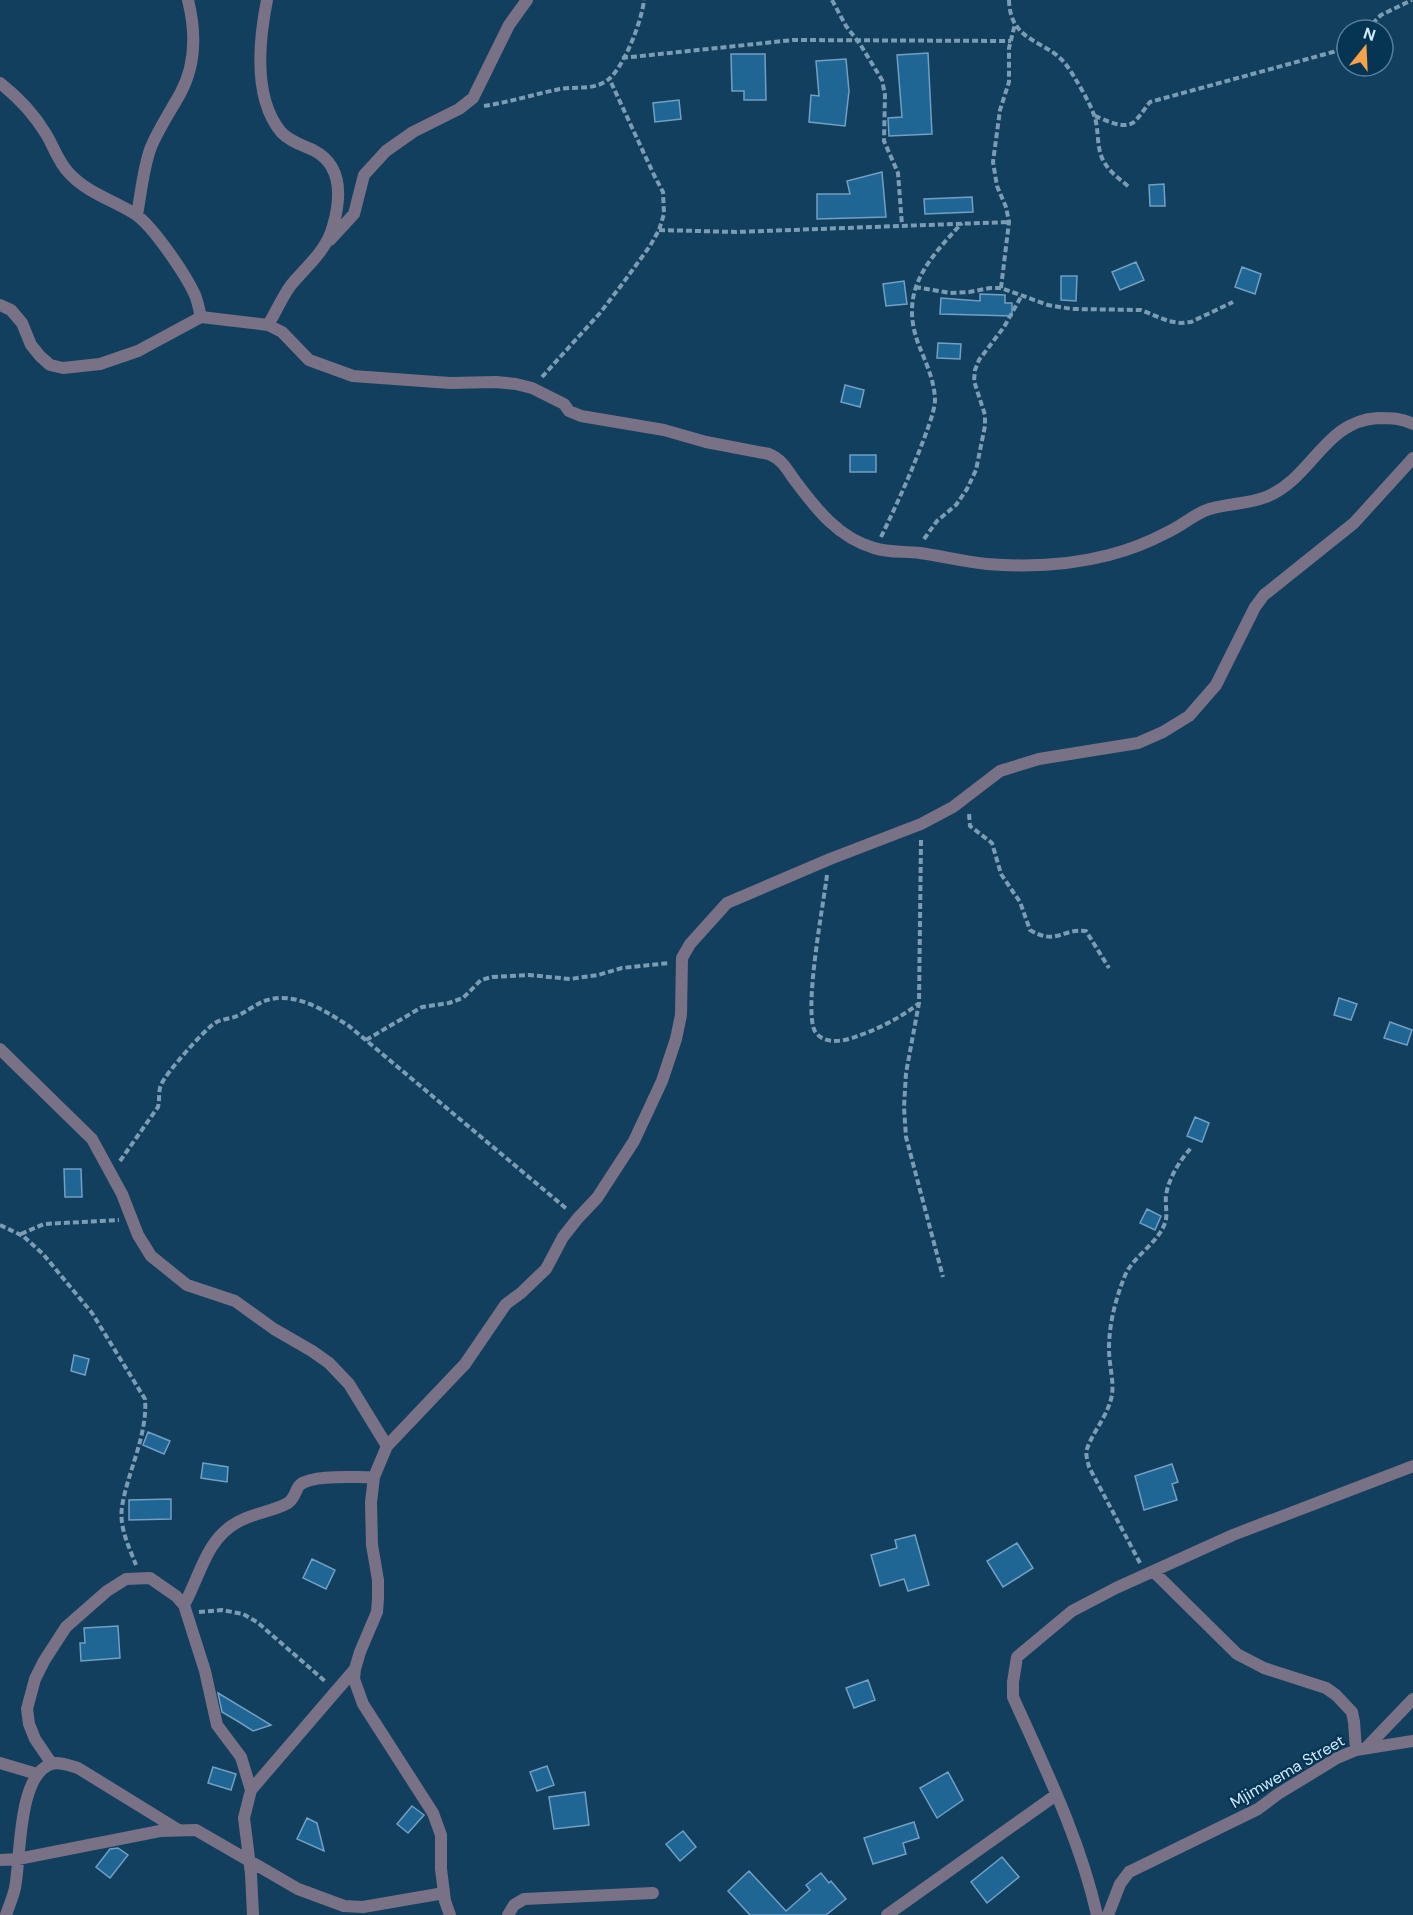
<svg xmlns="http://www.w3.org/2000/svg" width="1413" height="1915" font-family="'DM Sans',sans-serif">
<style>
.building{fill:#206695;stroke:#729fc3;stroke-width:1.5}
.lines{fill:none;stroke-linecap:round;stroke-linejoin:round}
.path{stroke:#7a9cb4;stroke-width:4;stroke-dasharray:6 3;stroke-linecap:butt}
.minor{stroke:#797186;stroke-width:12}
.labels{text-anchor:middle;stroke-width:4.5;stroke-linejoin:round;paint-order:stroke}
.street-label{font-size:16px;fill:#d1e9fc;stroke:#053553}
</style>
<rect width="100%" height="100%" fill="#123f5e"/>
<!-- building -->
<path class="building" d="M928 53 932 134 889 136 888 118 902 117 897 55Z
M731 54H765L766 100H744V91H732Z
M846 59 849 91 845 126 809 122 811 95 819 96 816 61Z
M679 100 681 119 655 122 653 103Z
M882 172 886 217 817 219V194H850L847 181Z
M1164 184 1165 206H1150L1149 185Z
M972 197 973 212 925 214 924 199Z
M1136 262 1144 280 1120 290 1112 272Z
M1242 267 1261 274 1255 294 1235 287Z
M1061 276H1077L1076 301 1061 300Z
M904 281 907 304 886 306 883 284Z
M980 294 1005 295V303H1012V316L940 314 941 298 980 301Z
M938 343 961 344 960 359 937 358Z
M845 385 864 390 860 407 841 402Z
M850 455H876V472H850Z
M1339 998 1357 1004 1351 1020 1334 1015Z
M1390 1022 1412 1030 1407 1045 1384 1038Z
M1195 1117 1209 1123 1202 1142 1187 1136Z
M64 1169H81L82 1197H65Z
M1147 1209 1161 1216 1155 1230 1140 1223Z
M74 1355 89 1359 85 1375 71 1371Z
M148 1432 170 1441 164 1454 143 1445Z
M203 1463 228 1467 227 1482 201 1478Z
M1172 1464 1178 1482 1172 1484 1177 1500 1144 1510 1135 1476Z
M171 1499V1519L129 1520V1500Z
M915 1535 929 1585 908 1591 904 1579 880 1586 871 1555 897 1548 895 1540Z
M1017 1543 1033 1568 1003 1587 987 1561Z
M312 1559 335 1570 326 1589 303 1578Z
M118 1626 120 1658 81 1661 80 1643H85L84 1628Z
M868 1680 875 1700 854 1708 846 1688Z
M218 1693 271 1725 253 1731 239 1722 222 1712Z
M547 1766 554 1785 537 1791 530 1772Z
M213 1767 236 1774 231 1790 208 1783Z
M948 1772 963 1800 937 1818 920 1788Z
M585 1792 589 1825 554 1829 549 1797Z
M412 1806 424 1815 408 1833 397 1824Z
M307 1818 317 1823 324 1851 297 1839Z
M914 1822 919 1838 903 1843 906 1854 873 1864 864 1838Z
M683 1831 696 1847 680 1861 666 1844Z
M118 1848 128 1855 110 1878 96 1867 110 1849Z
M1002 1857 1019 1877 987 1903 971 1882Z
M749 1871 786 1911 810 1890 806 1885 821 1873 829 1883 831 1881 846 1899 826 1915H750L728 1891Z"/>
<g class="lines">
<!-- path -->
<path class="path" d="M832 0 846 26 860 44 882 80 885 95 884 141 898 173 902 225
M1009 0C1010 44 1048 39 1067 66 1075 77 1090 103 1094 115 1100 131 1095 150 1106 165 1111 173 1121 180 1129 187
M1366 30 1381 15 1412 0
M622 58 793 40 1011 41
M484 106C510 102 535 94 560 89 577 86 594 91 609 79 625 65 642 20 644 0
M1095 116C1106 120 1125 131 1135 121 1141 115 1145 108 1150 102L1333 52 1347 43
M659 230 736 232 1009 222
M915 287 950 293 969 292 990 288H1001L1048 305 1072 309 1141 310 1168 321 1181 323 1191 322 1233 302
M1001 288 1009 222 1006 207 997 186 993 162 1000 110 1009 82V48L1015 24
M542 377 600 313 623 283 650 246 659 230 664 214 663 192 654 175 609 78
M881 537C897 504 912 471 925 436 929 425 934 412 935 401 935 381 925 361 918 343 899 290 928 260 962 223
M924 539 937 521 956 505 967 489 976 470 985 426V415L974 381 975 370 979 360 1004 327 1022 295
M969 814 970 826 992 843 1001 874 1020 902 1030 930C1057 946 1062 928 1086 931L1109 968
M921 840 919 1003 906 1073 904 1107 906 1137 943 1277
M827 875C824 901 802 1016 816 1033 826 1045 845 1041 858 1036 880 1028 900 1018 918 1004
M366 1040 422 1007 449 1003 463 998 481 980 492 977 529 975 570 979 598 975 622 968 669 963
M120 1161 158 1107C160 1099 158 1092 161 1085 165 1074 205 1029 215 1023 221 1019 230 1019 237 1016 254 1008 261 998 282 998 306 998 330 1014 349 1026L568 1210
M0 1225 23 1236 43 1254 92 1313 145 1399C148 1435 127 1473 122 1507 119 1527 129 1547 136 1565
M21 1234 44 1224 119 1220
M1140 1563 1089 1467C1088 1462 1085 1454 1087 1449 1093 1431 1108 1416 1112 1395 1114 1380 1109 1365 1109 1349 1109 1325 1115 1301 1124 1278 1132 1256 1157 1245 1165 1223 1168 1215 1165 1205 1166 1196 1168 1179 1180 1160 1191 1148
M199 1612 222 1610 243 1614 257 1622 326 1682"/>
<!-- minor -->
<path class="minor" d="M267 0C259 40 253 98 281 132 289 141 302 145 313 150 343 165 341 198 333 226 327 250 306 267 291 285 282 297 276 312 268 325
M0 83C18 97 34 114 46 134 54 147 58 162 69 173 87 193 113 200 135 214 153 226 186 275 195 295 198 302 199 310 201 317
M137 215C141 194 143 168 151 147 159 128 170 112 180 94 196 65 196 32 188 0
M330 240 354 214 364 175 386 151 413 132 459 109 473 98 509 25 527 0
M0 305 11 310 22 323 31 345 40 356 50 365 63 368 100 364 138 351 201 317 268 325 282 332 309 360 353 376 450 383 496 382 516 384 532 388 564 404 569 411 581 416 664 430 706 442 769 454C783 460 787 470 796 482 817 510 839 538 874 548 888 553 905 551 920 553 942 556 965 562 987 564 1026 567 1071 565 1109 555 1129 550 1151 541 1168 532 1181 526 1191 517 1204 511 1223 503 1246 505 1266 497 1313 478 1324 421 1378 418 1390 418 1402 418 1413 424
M0 1049 92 1139 122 1194 138 1235 151 1256 187 1285 235 1301 274 1329 312 1351 329 1363 349 1384 387 1446
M1153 1571 1237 1654 1264 1668 1326 1688 1336 1695 1352 1712 1354 1722 1356 1750
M184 1605C200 1576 206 1540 236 1523 252 1513 272 1512 288 1503 297 1496 295 1488 301 1484 315 1474 357 1478 374 1477
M1366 1748 1413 1699
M0 1763 37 1774
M52 1764 35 1739 29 1724 27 1709 35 1679 44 1661 66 1627 107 1591 126 1579 150 1578 176 1596 184 1605 205 1671 217 1725 241 1757 251 1790
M0 1860 18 1859 160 1831 196 1830 298 1889 344 1906 363 1907 444 1893
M6 1915C9 1906 13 1897 15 1888 21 1859 17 1776 51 1764 59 1761 71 1766 78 1768L177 1829
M253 1915 251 1874 244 1818 251 1790 355 1669
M450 1915 445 1901 441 1869V1835L433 1813 363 1704 354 1679 355 1669 360 1652 377 1612 378 1598V1580L372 1545 371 1502 374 1477 387 1446 465 1364 506 1304 521 1293 546 1269 563 1237 578 1218 597 1198 634 1141 662 1081 676 1039 681 1015 682 958 690 944 727 903 830 859 921 824 953 807 1000 771 1039 759 1138 743 1163 732 1189 716 1216 685 1255 607 1264 595 1354 523 1413 458
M508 1915 514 1905 524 1899 653 1893
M887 1915 1056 1795
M1097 1915C1080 1839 1045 1768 1013 1697V1682L1017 1657 1072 1611 1116 1588 1233 1535 1413 1466
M1108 1915 1120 1884 1129 1872 1258 1809 1278 1794 1337 1758 1356 1750 1413 1741"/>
</g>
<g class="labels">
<!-- street labels -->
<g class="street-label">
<text transform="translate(1287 1771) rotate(-30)" y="6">Mjimwema Street</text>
</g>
</g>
<!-- north arrow -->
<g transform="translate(1365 48) rotate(18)"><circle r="28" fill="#053553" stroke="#577d97" stroke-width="1.5"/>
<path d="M0-4.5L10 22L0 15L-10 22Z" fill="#f7a149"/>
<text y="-9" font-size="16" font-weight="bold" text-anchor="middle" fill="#d1e9fc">N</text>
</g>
</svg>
